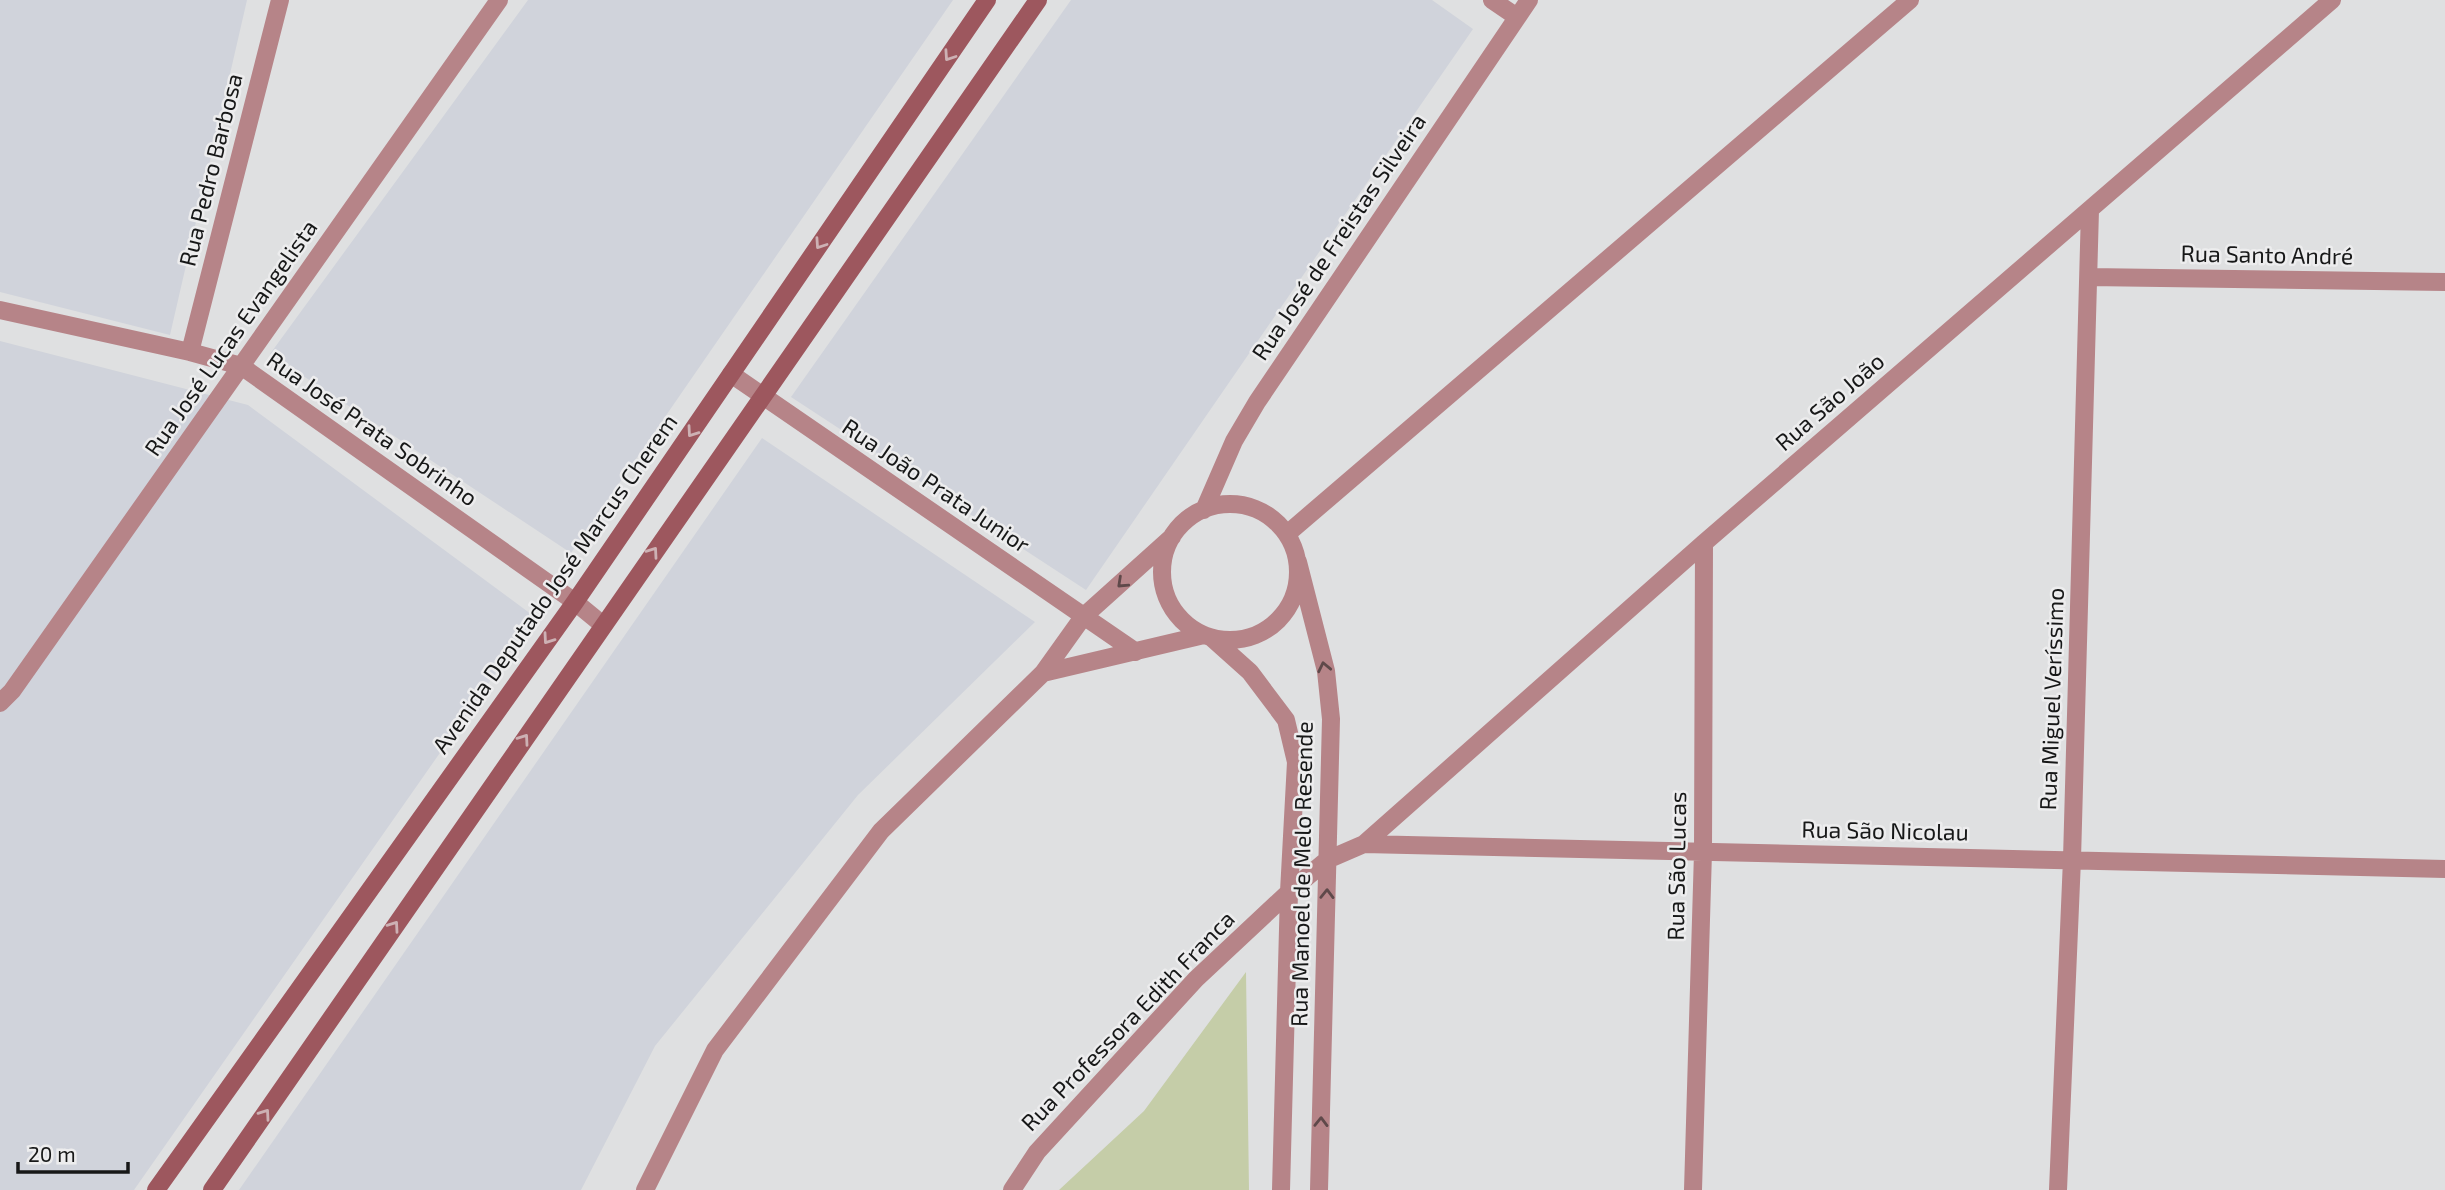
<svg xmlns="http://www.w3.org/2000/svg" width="2445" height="1190" font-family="'Exo 2',sans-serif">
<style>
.built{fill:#d0d3db}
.green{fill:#c5cda8}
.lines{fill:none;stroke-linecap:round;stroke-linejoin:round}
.minor{stroke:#b68488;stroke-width:18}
.secondary{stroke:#9d575e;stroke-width:18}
.oneway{stroke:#cdb1b4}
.oneway2{stroke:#5f494a}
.labels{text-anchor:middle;stroke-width:5;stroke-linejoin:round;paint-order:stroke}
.street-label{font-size:23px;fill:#171818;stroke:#ededee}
</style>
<rect width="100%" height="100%" fill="#dfe0e1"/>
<!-- built -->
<path class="built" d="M0 0H247L170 335 0 292Z
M528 0H953L571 553 270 354Z
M1071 0H1432L1473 29 1086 590 791 397Z
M0 341 248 405 535 617 134 1190H0Z
M762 438 1035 622 858 795 655 1046 581 1190H239Z"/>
<!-- green -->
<path class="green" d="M1246 972 1249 1190H1059L1144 1111Z"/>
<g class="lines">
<!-- minor -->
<path class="minor" d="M1492 0 1517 17
M2089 277 2445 282
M0 310 190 352 241 366 575 602 603 625
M190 352 280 0
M731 374 1136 652
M1162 572a68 68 0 1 1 136 0a68 68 0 1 1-136 0Z
M1204 510 1234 441 1257 402 1529 0
M1287 534 1910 0
M1298 562 1326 671 1331 719 1319 1190
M1212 638 1250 672 1286 720 1296 762 1289 892 1281 1190
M1043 673 1204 635
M0 703 12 691 499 0
M1364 844 1704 543 2332 0
M645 1190 715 1050 881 831 1043 673 1083 617 1172 537
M1012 1190 1037 1152 1196 979 1289 892 1327 860 1364 844 2445 869
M1693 1190 1703 852 1704 543
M2058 1190 2072 859 2090 210"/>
<!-- secondary -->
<path class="secondary" d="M156 1190 575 602 987 0
M212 1190 1038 0"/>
</g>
<!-- one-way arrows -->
<defs><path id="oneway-chevron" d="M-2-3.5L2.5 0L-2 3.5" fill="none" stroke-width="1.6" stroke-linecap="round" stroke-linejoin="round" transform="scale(1.75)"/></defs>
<g class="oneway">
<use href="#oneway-chevron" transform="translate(949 56) rotate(124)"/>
<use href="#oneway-chevron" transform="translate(820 244) rotate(124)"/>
<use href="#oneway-chevron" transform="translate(692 432) rotate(125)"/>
<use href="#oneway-chevron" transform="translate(653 552) rotate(-55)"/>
<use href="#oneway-chevron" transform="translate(548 639) rotate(125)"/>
<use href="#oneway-chevron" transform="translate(524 739) rotate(-55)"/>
<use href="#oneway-chevron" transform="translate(394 926) rotate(-55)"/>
<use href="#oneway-chevron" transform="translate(265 1114) rotate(-55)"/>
</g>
<g class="oneway2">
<use href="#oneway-chevron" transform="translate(1122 583) rotate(137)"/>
<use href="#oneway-chevron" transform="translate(1324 667) rotate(-102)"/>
<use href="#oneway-chevron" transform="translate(1327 894) rotate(-89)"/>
<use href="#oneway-chevron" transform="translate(1321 1122) rotate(-89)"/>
</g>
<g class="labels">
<!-- street labels -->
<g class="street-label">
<text transform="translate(211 170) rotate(-76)" y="8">Rua Pedro Barbosa</text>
<text transform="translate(1339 237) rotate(-56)" y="8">Rua José de Freistas Silveira</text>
<text transform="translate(2267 255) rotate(1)" y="8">Rua Santo André</text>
<text transform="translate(231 338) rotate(-55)" y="8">Rua José Lucas Evangelista</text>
<text transform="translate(1830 402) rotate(-41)" y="8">Rua São João</text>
<text transform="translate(372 429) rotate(35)" y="8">Rua José Prata Sobrinho</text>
<text transform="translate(936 486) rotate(34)" y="8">Rua João Prata Junior</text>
<text transform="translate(555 584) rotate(-55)" y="8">Avenida Deputado José Marcus Cherem</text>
<text transform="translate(2052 699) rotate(-88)" y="8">Rua Miguel Veríssimo</text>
<text transform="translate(1885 831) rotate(1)" y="8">Rua São Nicolau</text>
<text transform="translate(1677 866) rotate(-89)" y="8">Rua São Lucas</text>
<text transform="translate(1302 874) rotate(-89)" y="8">Rua Manoel de Melo Resende</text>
<text transform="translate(1128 1021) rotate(-46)" y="8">Rua Professora Edith Franca</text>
</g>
</g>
<!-- scale -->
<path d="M18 1162v10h110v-10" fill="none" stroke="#171818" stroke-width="3.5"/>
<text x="28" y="1162" font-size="21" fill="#171818" stroke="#ededee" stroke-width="5" paint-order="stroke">20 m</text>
</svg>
